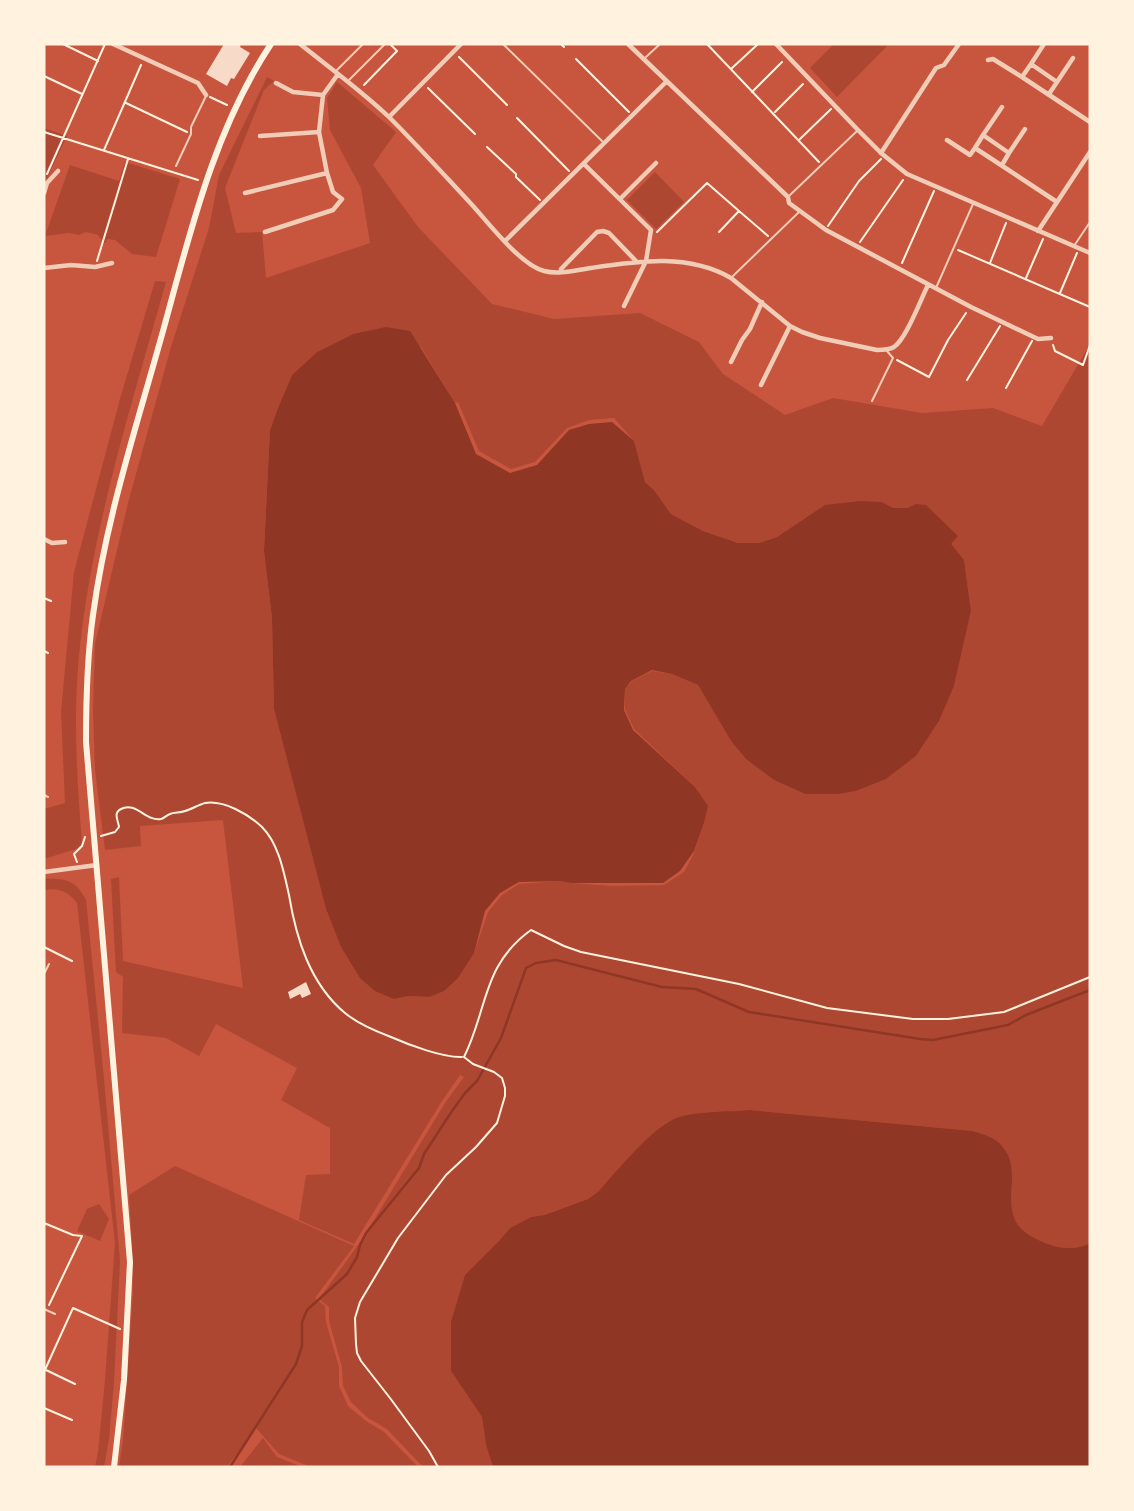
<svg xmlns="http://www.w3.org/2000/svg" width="1134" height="1511" font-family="Quicksand,sans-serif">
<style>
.green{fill:#ae4732;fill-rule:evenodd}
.water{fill:#8f3625}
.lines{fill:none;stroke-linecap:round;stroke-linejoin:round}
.stream{stroke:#8f3625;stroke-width:2.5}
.building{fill:#f7dbc8}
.path{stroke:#fff3e0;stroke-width:2}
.service{stroke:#f1ccb7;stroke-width:2}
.minor{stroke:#f1ccb7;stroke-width:4.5}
.secondary{stroke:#fff3e0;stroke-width:6}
</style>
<rect width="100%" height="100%" fill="#c8553d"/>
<!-- green -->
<path class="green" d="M834 44H889L837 97 810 68Z
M267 77 274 81 264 90 225 188 236 233 262 232 266 278 370 243 361 188 330 130 327 98 337 82 396 132 373 165 418 227 492 304 554 319 640 313 699 342 723 374 785 415 833 398 922 413 993 408 1042 426 1090 344V1243C1078 1250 1061 1249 1048 1244 1013 1231 1009 1217 1012 1181 1012 1170 1012 1159 1005 1150 998 1139 985 1135 973 1131L750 1110 676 1118 661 1127 599 1191 588 1199 543 1215 531 1217 510 1228 499 1241 451 1371 482 1417 486 1445 493 1467H423L387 1429 368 1418 351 1402 343 1386 342 1367 329 1321V1307L319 1299 363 1238 445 1103 464 1077 460 1075 442 1101 354 1244 299 1220 306 1175 330 1174V1128L281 1100 297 1068 216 1024 199 1056 166 1038 122 1033 123 977 116 972 111 879 119 877 123 961 243 988 223 820 140 826 141 846 105 850 95 770 93 709 95 644 128 503 171 347 209 228 219 175ZM353 334 421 347 455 403 458 402 479 451 511 469 535 462 567 428 589 420 614 418 634 441 645 482 654 490 671 514 703 531 738 543H759L777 537 826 505 882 502 893 508H907L916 504 964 560 971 611 954 686 939 721 916 756 886 779 856 791 839 794H805L774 780 746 759 731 741 698 685 672 674 652 671 632 681 625 689V709L634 729 695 787 707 806 704 823 693 855 684 872 664 885 612 886 571 883 560 881 519 884 502 895 488 912 474 953 429 997 409 996 394 999 341 947 326 909 274 709 272 618 264 551 270 430 278 408 292 375 317 352Z
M44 128 67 136 44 184Z
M125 162 180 179 156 257 132 254 115 240 107 239 105 243 98 235 86 232 79 235 69 233 45 236 70 165 119 181Z
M655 172 684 202 656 229 627 200Z
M155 281 166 282C132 404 91 530 79 656 73 718 77 781 82 843L76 849 44 859V809L65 803 61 712 74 572 120 399Z
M44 879C65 878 76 880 86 900L104 1079 120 1261 114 1383 109 1439 104 1467H95L98 1452 105 1380 115 1243 77 903C69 892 58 887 44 890Z
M175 1166 354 1246 315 1298 325 1306 326 1322 339 1367V1386L348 1406 366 1421 384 1432 418 1467H311L279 1454 256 1428 227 1467H119L123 1441 133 1292 132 1245 129 1195Z
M99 1204 109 1219 100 1241 77 1231 87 1209Z
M263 1438 277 1457 302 1467H240Z"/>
<!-- water -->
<path class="water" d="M386 327 410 331 455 403 476 454 510 473 537 465 569 430 589 424 612 422 634 441 645 482 654 490 671 514 703 531 738 543H759L777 537 825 505 860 501 882 502 893 508H907L916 504 926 505 958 536 951 544 964 560 971 611 954 686 939 721 916 756 886 779 856 791 839 794H805L774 780 746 759 731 741 698 685 672 674 652 670 631 681 625 689 624 710 633 730 695 787 708 806 704 823 694 851 680 871 663 883H571L560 881 519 882 500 893 485 911 474 953 458 978 444 991 429 997 409 996 394 999 375 991 360 978 341 947 326 909 274 709 272 618 264 551 270 430 278 408 292 375 317 352 353 334Z
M750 1110 973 1131C985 1135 998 1138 1005 1150 1012 1159 1012 1170 1012 1181 1009 1217 1013 1231 1048 1244 1061 1249 1078 1250 1090 1243V1467H493L486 1445 482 1417 451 1371V1322L465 1275 499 1241 510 1228 531 1217 544 1215 588 1199 599 1191C617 1171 650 1130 674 1119 692 1111 729 1112 750 1110Z"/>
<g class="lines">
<!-- stream -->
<path class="stream" d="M230 1467 296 1364 302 1346V1322L307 1310 347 1274 357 1257 360 1245 366 1233 419 1168 424 1154 452 1111 465 1093 477 1081 501 1038 526 968 536 963 556 960 662 987 696 989 749 1012 920 1039 933 1040 1008 1025 1026 1015 1090 990"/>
</g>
<!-- building -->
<path class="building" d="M224 44H241L240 47 250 53 234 79 231 78 227 86 206 74Z
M306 982 311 994 302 998 300 994 290 999 288 992Z"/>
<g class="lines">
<!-- path -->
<path class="path" d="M63 44 98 61
M561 44 564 47
M707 44 819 162
M459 57 507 105
M576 59 629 112
M731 69 758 44
M44 76 82 94
M364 85 397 51 390 44
M428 88 475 134
M752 92 782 62
M210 97 227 105
M126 103 187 132
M775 112 803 84
M517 118 569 171
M44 132 198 180
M800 139 831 109
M487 147 516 174V177L540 200
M104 150 141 65
M47 174 105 44
M828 226 859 181 881 159
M657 232 707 183 739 211
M719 232 739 211 768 236
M860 242 903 180
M958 250 1090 307
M97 261 128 159
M902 263 934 191
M990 263 1006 223
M1026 278 1043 239
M1060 293 1077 253
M1053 345 1055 351 1083 365 1090 345
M897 360 929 377 948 340 966 313
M967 380 1000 326
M1006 388 1032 341
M44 598 51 601
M44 651 48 653
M101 836 115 832 119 827C118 820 113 813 121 809 136 801 146 822 161 819 163 819 167 815 170 814 174 812 180 813 185 811 192 809 198 805 205 803 224 800 248 814 262 827 279 844 284 873 289 895 296 938 310 984 345 1013 358 1024 375 1031 391 1037 409 1045 444 1058 462 1057
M77 862 74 854 82 846 85 837
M44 947 72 961
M464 1057C488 1009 482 965 531 930L564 946 581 952 739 984 827 1008 913 1019H948L1004 1012 1090 977
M44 1223 73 1235 82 1236 49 1305
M46 1370 75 1384
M44 1372 73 1308 120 1329
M44 1408 72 1420
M438 1467 429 1451 390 1398 361 1361 357 1353 356 1344 355 1318 360 1302 398 1238 446 1175 476 1147 497 1123 505 1096V1088L502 1078 494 1072 473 1064 464 1057"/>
<!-- service -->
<path class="service" d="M503 44 602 141
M646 57 660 44
M336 71 363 44
M348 81 385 44
M176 166 191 134V127L206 96
M790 195 857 131
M1074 246 1090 222
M733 276 799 212
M936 288 973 204
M872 401 893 358 887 351
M44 795 48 797
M44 974 49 964
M44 1309 55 1314"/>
<!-- minor -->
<path class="minor" d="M113 44 198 83 206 95
M300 44C330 68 362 91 390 118 419 147 446 177 474 207 490 225 521 265 544 271 559 275 576 270 591 268 638 261 688 253 731 278L790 326 802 332 820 338 877 350C883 350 889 350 894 347 906 339 921 299 928 285
M628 44 788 197 789 203 826 230 971 307 1038 339 1051 338
M776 44 858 130 881 153 907 174 1090 253
M988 60 993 59 1022 77
M1031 64 1044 44
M1057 82 1073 58
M276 83 293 92 323 95
M1049 94 1057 82 1031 64 1022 77 1090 122
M389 117 461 44
M983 135 1002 107
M260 136 319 132
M947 140 970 155 975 148
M881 153 936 68 944 65 959 44
M1009 153 1025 129
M584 164 651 230 646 261 624 306
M1002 165 1009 153 983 135 975 148 1057 202
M44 193 47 183 58 171
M245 193 327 173
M620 199 656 163
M1038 231 1090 152
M265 232 333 210 342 199 333 192 327 173 319 132 323 95 338 74
M505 241 666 82
M44 268 71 265 95 267 112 263
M561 272V269L597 232 603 231 609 233 636 261
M731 362 742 340 750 329 762 302
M761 385 790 326
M44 539 52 543 65 542
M44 872 97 865"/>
<!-- secondary -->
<path class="secondary" d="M114 1467 124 1380 130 1262 86 742C86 700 87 657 93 615 106 518 137 425 163 331 190 233 214 130 271 44"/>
</g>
<!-- border -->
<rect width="1134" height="1511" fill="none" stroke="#fff3e0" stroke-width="91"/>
</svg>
